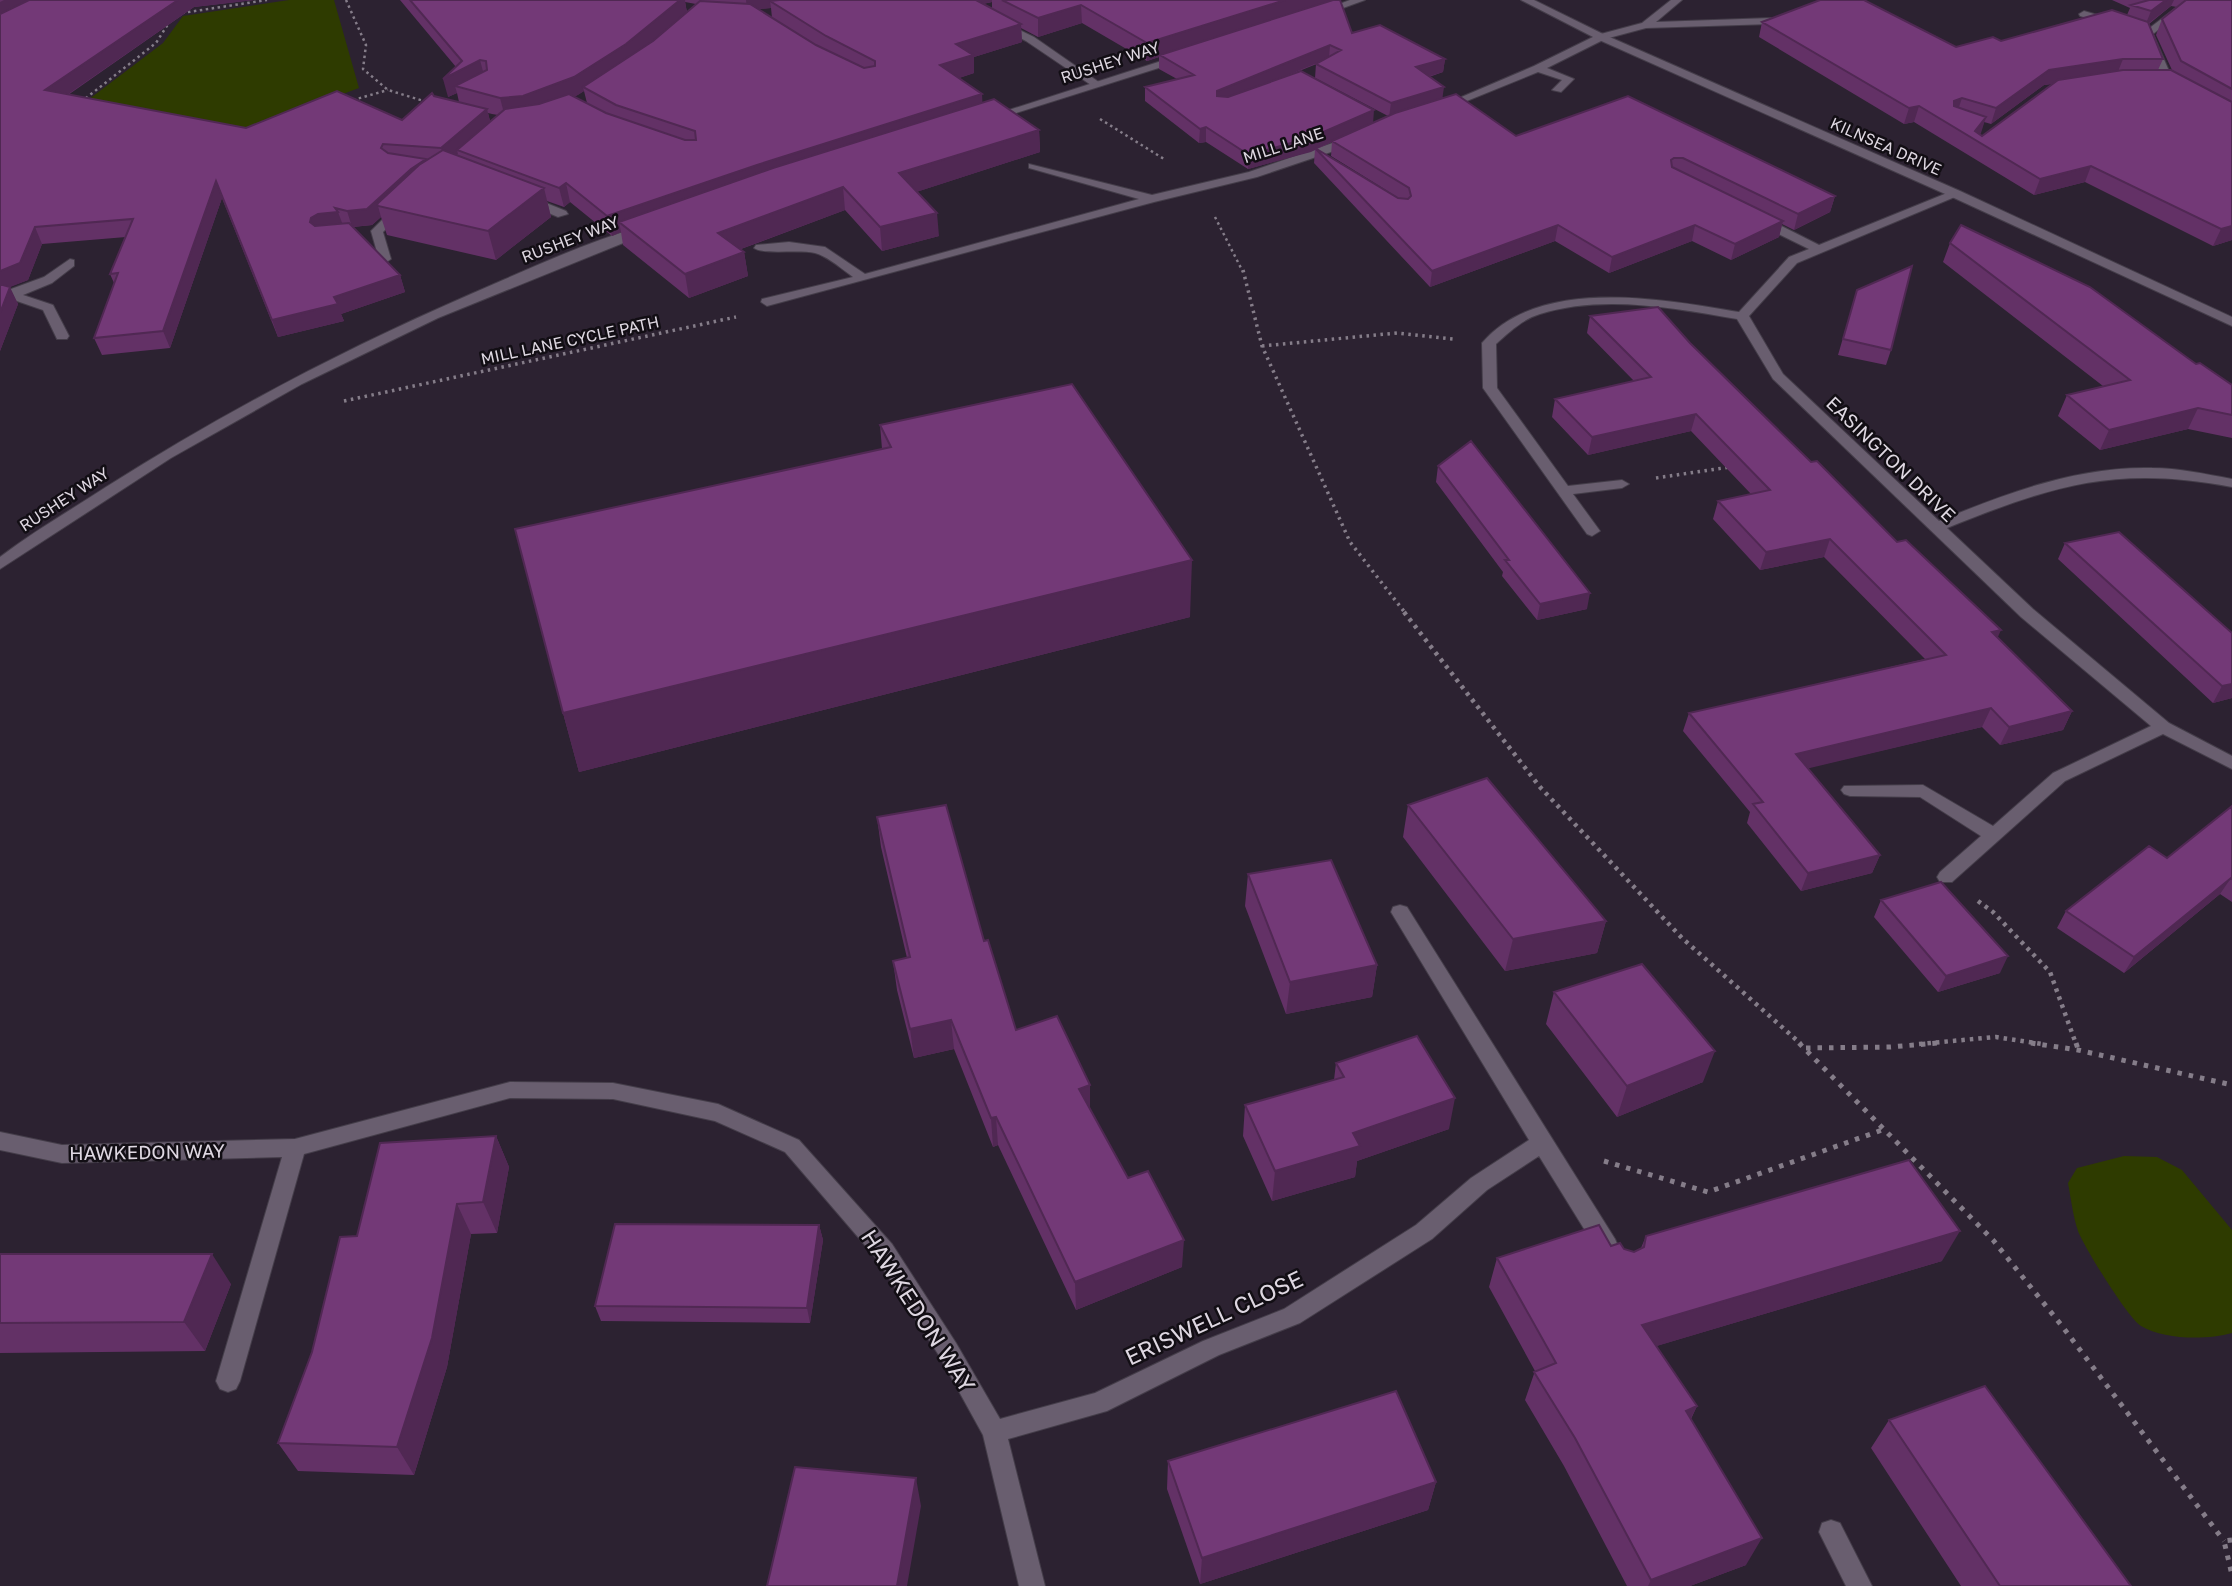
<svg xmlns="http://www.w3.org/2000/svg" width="2232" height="1586" font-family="'Golos Text',sans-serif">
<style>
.green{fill:#2e3b00}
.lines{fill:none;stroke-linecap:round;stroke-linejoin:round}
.minor-casing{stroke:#443d49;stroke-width:2}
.tertiary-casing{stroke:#443d49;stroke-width:2}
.path-far3{stroke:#857d89;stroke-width:2.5;stroke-dasharray:2.5 3.5;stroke-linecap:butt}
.path-far2{stroke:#857d89;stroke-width:3.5;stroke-dasharray:2.5 4.5;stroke-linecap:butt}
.path-far1{stroke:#857d89;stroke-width:4.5;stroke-dasharray:3.5 5;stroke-linecap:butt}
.path{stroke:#857d89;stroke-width:5;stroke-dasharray:4.5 7;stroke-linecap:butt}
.minor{fill:#695e6f;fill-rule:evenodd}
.tertiary{fill:#695e6f;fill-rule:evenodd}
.wall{fill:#633166;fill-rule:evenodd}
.shaded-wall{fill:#502853}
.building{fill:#733977;stroke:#502853;stroke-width:2}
.labels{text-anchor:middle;stroke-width:5;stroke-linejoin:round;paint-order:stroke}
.far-street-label{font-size:16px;fill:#ded7e1;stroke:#120e14}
.street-label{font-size:19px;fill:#ded7e1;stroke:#120e14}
.near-street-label{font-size:23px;fill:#ded7e1;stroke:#120e14}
</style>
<rect width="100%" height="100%" fill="#2c2231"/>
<!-- green -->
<path class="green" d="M289 0H334L359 88 238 133 80 106 163 43 183 16Z
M2124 1156 2157 1157 2182 1170 2232 1230V1333C2207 1340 2164 1340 2141 1326 2128 1318 2084 1247 2078 1231 2073 1216 2071 1199 2068 1183L2077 1168Z"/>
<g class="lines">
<!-- minor casing -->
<g class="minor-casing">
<path id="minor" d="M1671 0H1682L1656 22 1771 18 1776 21 1771 24 1646 28 1605 39 1547 68 1574 79 1561 92 1552 90 1562 80 1538 72 1447 109 1438 107 1534 66 1597 35 1642 23Z
M2177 7 2182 10 2181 12 2153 34 2172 78 2182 86 2177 89 2162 80 2143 33Z
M2084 11 2118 21 2119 23 2114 26 2080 16 2079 14Z
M1001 21 1034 37 1103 85 1094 87 1026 41 997 26 996 24Z
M1347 138 1357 140 1331 152 1257 177 1154 202 767 306 761 302 762 299 853 277C842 269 827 256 815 253 799 249 763 255 754 248L756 245 789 242 825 247 865 274 1139 199 1029 168V164L1152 195 1249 172Z
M1952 191 1962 194 1797 263 1749 316 1783 374 1939 521C2007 493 2078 466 2152 468 2179 468 2205 474 2232 479V487C2116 465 2054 485 1947 528L2033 609 2169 723 2232 756V769L2163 734 2065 781 1952 882H1940L1937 877 1940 872 1981 836 1920 797 1850 796 1844 794 1841 790 1844 786 1923 785 1993 826 2053 773 2151 726 2021 617 1773 379 1737 319C1675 308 1602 294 1540 314 1523 319 1508 333 1496 344L1497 388 1568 486 1622 480 1629 484 1622 488 1573 494 1600 531 1592 536 1587 534 1483 388 1482 343C1539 276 1663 299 1739 312L1789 257 1809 249 1756 223V217H1764L1819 245Z
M529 196 566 211 568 214 558 217 525 203 523 200Z
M395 207 405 210 383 232 391 259 385 263 379 259 371 231Z
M70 259 74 260V266L52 283 23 295 53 305 69 336 67 339H57L43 310 11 299 0 301V293L44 277Z
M1400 905 1407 907 1615 1239 1618 1246 1615 1253 1607 1256 1599 1253 1539 1156 1487 1190 1432 1239 1300 1323 1219 1355 1107 1411 1008 1439 1045 1586H1019L983 1435 940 1357 876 1258 785 1152 715 1121 613 1099 510 1098 304 1154 240 1381 236 1389 228 1392 220 1389 216 1381 282 1157 62 1163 0 1150V1132L62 1145 295 1139 510 1082 613 1083 718 1104 799 1140 892 1244 956 1343 1000 1419 1095 1393 1203 1341 1284 1309 1416 1225 1471 1178 1529 1140 1391 912 1393 907Z
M1831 1520 1840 1523 1872 1586H1846L1819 1532 1822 1523Z"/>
</g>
<!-- tertiary casing -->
<g class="tertiary-casing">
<path id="tertiary" d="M1350 0H1365L1324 15 1315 13Z
M1521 0H1534L1605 35 1960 191 2232 317V326L1952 197 1597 39Z
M1180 55 1185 58 1184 60 994 120 984 118Z
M644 226 648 227V233L438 318 302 384 171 458 0 569V557C34 531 71 510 106 487 223 413 344 349 471 294 527 270 585 242 644 226Z"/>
</g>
<!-- path-far3 -->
<path class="path-far3" d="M346 0 366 45 363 69 388 90 427 102
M182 13 267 0
M353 100 388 90
M81 102 156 43 170 21
M1100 119 1164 159
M1215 217 1243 272"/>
<!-- path-far2 -->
<path class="path-far2" d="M1243 270 1262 346 1350 542 1406 614
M1262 346 1397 333 1453 339
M344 401 736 317
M1656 478 1730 467"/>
<!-- path-far1 -->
<path class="path-far1" d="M1404 612 1540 787 1682 938 1801 1044
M1978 901 1993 912 2050 972 2076 1044
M1919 1044 1996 1037 2042 1044"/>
<!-- path -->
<path class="path" d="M1799 1043 1993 1240 2062 1326 2224 1541
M2031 1043 2078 1050 2232 1085
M2076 1043 2078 1049
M1806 1048 1890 1047 1938 1043
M1604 1161 1708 1192 1885 1129
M2232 1540 2224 1541 2232 1575"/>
<!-- minor -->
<use href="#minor" class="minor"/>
<!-- tertiary -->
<use href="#tertiary" class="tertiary"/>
</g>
<!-- wall -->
<path class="wall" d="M0 0H254L194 7 68 95 246 128 402 120 434 96 459 102 457 93 448 97 456 67 400 0H1340L1352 33 1445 59 1443 72 1429 77 1443 98 1516 136 1628 96 1835 196 1830 212 1794 230 1782 224 1779 237 1731 260 1692 241 1609 273 1555 241 1430 287 1314 163 1315 150 1248 169 1206 142 1199 143 1145 101V87L1177 79 1159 69V57L1147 61 1082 23 1038 37 1021 28 1022 42 974 57V73L959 78 983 103 1039 130 1040 152 916 192 939 236 882 251 845 210 741 249 744 252 748 276 689 298 623 245 621 232 612 236 570 202 564 207 547 201 551 217 496 260 387 235 381 217 372 225 353 227 400 275 405 292 341 314 344 321 278 337 222 198 170 348 102 355 94 338 114 283 110 274 126 237 42 244 28 280 9 287 18 304 0 351ZM685 2 696 4 687 12ZM992 2V8L983 4ZM771 8 772 18 759 9ZM1319 63 1316 64 1315 78 1388 116 1373 123 1277 80ZM584 91 587 103 574 97ZM488 113 492 114 498 115 490 121ZM1332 142 1331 156 1399 198 1317 149Z
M2112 0H2232V240L2213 246 2085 182 2034 195 1914 122 1904 124 1759 37 1762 22 1956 47 2001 41 2127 15 2130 8ZM2171 6 2177 7 2162 19 2156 35 2172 70H2158L2163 59 2149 24ZM2052 84 1982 136 1980 134 1984 122 1991 124 2044 85Z
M1950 243 2196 364 2232 385V438L2188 429 2100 450 2058 416 2067 395 2103 386 1943 262Z
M1857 290 1891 350 1886 365 1838 355Z
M1590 316 1690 343 1811 462 1897 542 1997 638 2072 711 2063 730 2000 745 1982 727 1807 768 1880 855 1872 873 1801 891 1747 823 1750 812 1683 731 1689 713 1925 659 1824 557 1760 570 1713 519 1718 501 1751 494 1691 431 1588 455 1552 417 1555 399 1634 381 1587 333Z
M880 425 1190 617 579 772 563 713 882 449Z
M1438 466 1587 609 1537 620 1502 576 1503 572 1436 482Z
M2065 543 2232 633V698L2213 703 2058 559Z
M1408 805 1606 921 1597 953 1505 971 1403 837Z
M2232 806V902L2220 894 2124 973 2057 928 2066 911 2167 858Z
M877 817 984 941 1016 1030 1090 1109 1128 1178 1182 1267 1076 1310 998 1145 993 1147 954 1049 914 1058 897 990 893 961 907 958 881 847Z
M1248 874 1377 965 1372 997 1286 1014 1245 906Z
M1881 900 2000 973 1938 992 1874 917Z
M1554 992 1703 1082 1617 1117 1546 1024Z
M1336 1063 1449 1129 1357 1161 1355 1177 1272 1201 1243 1136 1245 1105 1334 1080Z
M496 1136 509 1167 497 1233 471 1234 447 1367 414 1475 298 1471 278 1443 357 1236Z
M819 1225 823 1240 810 1323 601 1321 595 1306Z
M1646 1236 1942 1261 1656 1346 1697 1406 1691 1419 1746 1565 1690 1586H1627L1564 1466 1525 1400 1535 1371 1489 1287 1497 1258 1611 1246 1634 1252 1641 1248Z
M0 1254 231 1284 205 1351 0 1353Z
M1889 1420 2131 1586H1961L1871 1448Z
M1168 1461 1436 1482 1428 1510 1200 1584 1167 1489Z"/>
<!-- shaded-wall -->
<path class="shaded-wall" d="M4 0H40L0 20V2Z
M178 0H254L194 7 51 106 45 90Z
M680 0H685L687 15 629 63 583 87 584 91 578 95 527 115 505 117 500 98Z
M746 0H845L770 1 771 8 747 10Z
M977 0H992V2L977 5Z
M1285 0H1335L1160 55 1159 57 1147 61V43Z
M2166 0H2174L2171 6 2145 26 2151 11Z
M1081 5 1082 23 1038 37V18Z
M1021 24 1022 42 974 57V73L941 84 940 65 956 44Z
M1330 45 1329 58 1216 105 1217 91Z
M1445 59 1443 72 1414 81 1416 67Z
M2123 59 2117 74 2044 85 1991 124 1996 108 2049 70Z
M480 60 485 79 455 86 457 93 448 97 443 79Z
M1444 87 1442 101 1389 117 1391 103Z
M982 94 983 113 619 222 621 232 612 236 607 216 757 165Z
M1962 98 1957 113 1949 117 1954 101Z
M1919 106 1914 122 1904 124 1909 108Z
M487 109 491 125 457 150 458 154 445 164 441 148Z
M1374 110 1373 124 1316 149 1315 148V150L1311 152 1248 169 1249 155Z
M1986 117 1981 133 1976 140 1975 131Z
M1206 127V142L1199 143 1200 129Z
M1039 130 1040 152 901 197 899 173Z
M426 159 431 175 378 206 381 217 372 225 352 227 347 211Z
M2091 166 2085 182 2034 195 2040 179Z
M216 181 222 198 170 348 163 331Z
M566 183 570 202 564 207 559 188Z
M843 187 845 210 722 256 718 233Z
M544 188 551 217 496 260 488 231Z
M1835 196 1830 212 1794 230 1798 214Z
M338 212 344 228 316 238 310 222 311 218 318 214Z
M937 213 939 236 882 251 880 227Z
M1783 221 1779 237 1731 260 1735 244Z
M1558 225 1555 241 1430 287 1432 271Z
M1695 225 1692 241 1609 273 1612 257Z
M2232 226V240L2213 246 2221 229Z
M35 227 42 244 28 280 0 291V271Z
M744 252 748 276 689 298 685 274Z
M400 275 405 292 341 314 344 321 278 337 272 320 334 297Z
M10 287 18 304 0 351V313Z
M2198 408 2188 429 2100 450 2109 430Z
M1696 414 1691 431 1588 455 1592 437Z
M1830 539 1824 557 1760 570 1766 552Z
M1192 560 1190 617 579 772 563 713Z
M1590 593 1587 609 1537 620 1540 604Z
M2001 630 1993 648 1992 632Z
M2232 684V698L2213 703 2222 686Z
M1991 708 1982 727 1789 773 1796 754Z
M2072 711 2063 730 2000 745 2009 727Z
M1880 855 1872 873 1801 891 1808 873Z
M2231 878 2220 894 2124 973 2134 957Z
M1606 921 1597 953 1505 971 1513 939Z
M2008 956 2000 973 1938 992 1946 976Z
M1377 965 1372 997 1286 1014 1290 982Z
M951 1020 954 1049 914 1058 910 1029Z
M1715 1051 1703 1082 1617 1117 1627 1086Z
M1090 1085V1114L1079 1089Z
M1455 1098 1449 1129 1357 1161 1355 1177 1272 1201 1275 1171 1353 1133Z
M996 1117 998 1145 993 1147 991 1118Z
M496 1136 509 1167 497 1233 483 1202Z
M457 1204 471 1234 447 1367 414 1475 397 1447Z
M819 1225 823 1240 810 1323 807 1308Z
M1960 1231 1942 1261 1630 1354 1642 1325Z
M1184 1240 1182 1267 1076 1310 1075 1282Z
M212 1254 231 1284 205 1351 184 1322Z
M1697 1406 1683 1434 1686 1411Z
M916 1478 921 1506 907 1586H897Z
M1436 1482 1428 1510 1200 1584 1202 1558Z
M1762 1538 1746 1565 1690 1586H1648L1651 1580Z"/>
<!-- building -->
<path class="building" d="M29 0H178L45 90 246 128 337 91 402 120 432 93 434 96 487 109 441 148 383 144 381 148 388 153 426 159 411 169 367 209 347 211 335 208 338 212 318 214 311 218 310 222 315 226 349 223 400 275 334 297 338 304 272 320 216 181 163 331 94 338 118 273 110 274 133 219 35 227 20 263 0 271V14Z
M410 0H680L626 44 574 77 523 96 500 98 455 86 487 70 486 61 480 60 443 79 462 61Z
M779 0H976L1021 24 956 44 973 55 940 65 982 94 757 165 607 216 566 183 559 188 457 150 505 109 539 104 569 94 606 113 685 140H696L695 131 616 105 583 87 653 41 700 1 750 4 816 45 864 68 875 66V61L826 36 770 1Z
M1002 0H1285L1147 43 1081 5 1038 18Z
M1333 0H1340L1352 33 1380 25 1445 59 1416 67 1444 87 1391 103 1316 64 1341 50 1330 45 1217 91V96L1228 97 1301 71 1374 110 1312 137 1249 155 1206 127 1200 129 1145 87 1194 75 1160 55Z
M1820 0H1864L1956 47 1993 37 2001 41 2112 10 2148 22 2163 59H2123L2049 70 1996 108 1962 98 1954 101V106L1986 117 1975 131 1982 136 2058 80 2123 70H2171L2232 102V226L2221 229 2091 166 2040 179 1919 106 1909 108 1762 22Z
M2149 0H2166L2151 11 2131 5Z
M2186 0H2232V89L2181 61 2162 19Z
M1456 94 1516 136 1628 96 1835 196 1798 214 1683 158H1674L1671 160 1672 167 1783 221 1735 244 1695 225 1612 257 1558 225 1432 271 1315 148 1398 198 1408 199 1411 196 1409 188 1332 141 1395 113Z
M994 99 1039 130 899 173 937 213 880 227 843 187 718 233 744 252 685 274 619 222 773 168Z
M443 150 544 188 488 231 378 206 377 204 419 165Z
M1961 225 2090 287 2196 364 2200 363 2232 385V415L2198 408 2109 430 2067 395 2130 380 1950 243Z
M1912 266 1891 350 1843 339 1857 290Z
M0 285H3L10 287 0 313Z
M1658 307 1690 343 1811 462 1817 461 1897 542 1906 540 2001 630 1992 632 2072 711 2009 727 1991 708 1796 754 1880 855 1808 873 1753 804 1763 802 1689 713 1946 655 1830 539 1766 552 1718 501 1770 490 1696 414 1592 437 1555 399 1651 377 1590 316Z
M1072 384 1192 560 563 713 515 529 891 447 880 425Z
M1471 441 1590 593 1540 604 1505 560H1509L1438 466Z
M2119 532 2232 633V684L2222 686 2065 543Z
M1487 778 1606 921 1513 939 1408 805Z
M946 805 984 941 988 940 1016 1030 1057 1016 1090 1085 1079 1089 1128 1178 1148 1171 1184 1240 1075 1282 996 1117 991 1118 951 1020 910 1029 893 961 910 957 877 817Z
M2232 806V879L2231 878 2134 957 2066 911 2149 846 2167 858Z
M1331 860 1377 965 1290 982 1248 874Z
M1941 882 2008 956 1946 976 1881 900Z
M1642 964 1715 1051 1627 1086 1554 992Z
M1417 1036 1455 1098 1353 1133 1360 1146 1275 1171 1245 1105 1344 1077 1336 1063Z
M496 1136 483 1202 457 1204 432 1338 397 1447 278 1443 312 1352 340 1237 357 1236 380 1143Z
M1909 1160 1960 1231 1642 1325 1697 1406 1686 1411 1762 1538 1651 1580 1575 1438 1534 1372 1556 1363 1497 1258 1599 1225 1611 1246 1620 1243 1624 1249 1634 1252 1644 1247 1646 1236Z
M615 1224 819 1225 807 1308 595 1306Z
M0 1254H212L184 1322 0 1323Z
M1985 1386 2131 1586H2000L1889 1420Z
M1396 1391 1436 1482 1202 1558 1168 1461Z
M795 1467 916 1478 897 1586H767Z"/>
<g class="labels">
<!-- far-street labels -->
<g class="far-street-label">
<text transform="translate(1110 62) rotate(-18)" y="6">RUSHEY WAY</text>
<text transform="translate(1283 145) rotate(-18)" y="6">MILL LANE</text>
<text transform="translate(1886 146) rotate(24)" y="6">KILNSEA DRIVE</text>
<text transform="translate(570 239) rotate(-21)" y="6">RUSHEY WAY</text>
<text transform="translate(570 340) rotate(-12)" y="6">MILL LANE CYCLE PATH</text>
<text transform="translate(64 499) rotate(-33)" y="6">RUSHEY WAY</text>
</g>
<!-- street labels -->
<g class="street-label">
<text transform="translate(1891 459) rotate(44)" y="7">EASINGTON DRIVE</text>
<text transform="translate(147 1152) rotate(-1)" y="7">HAWKEDON WAY</text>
</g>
<!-- near-street labels -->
<g class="near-street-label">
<text transform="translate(918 1311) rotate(57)" y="8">HAWKEDON WAY</text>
<text transform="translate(1214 1318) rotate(-25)" y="8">ERISWELL CLOSE</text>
</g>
</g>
</svg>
